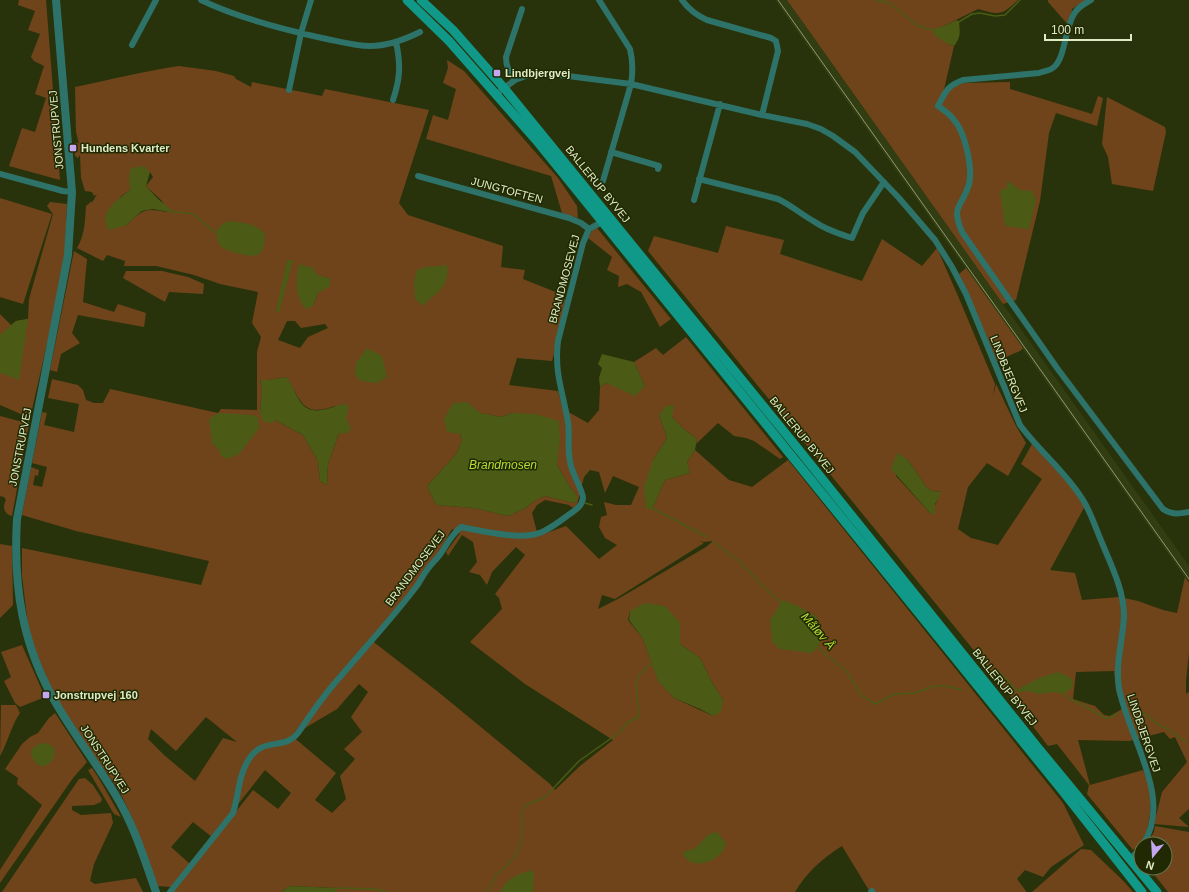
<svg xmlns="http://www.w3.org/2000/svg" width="1189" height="892" font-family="Helvetica,sans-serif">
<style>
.built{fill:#323e11}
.green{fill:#6f441a;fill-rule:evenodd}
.water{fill:#4b5b16}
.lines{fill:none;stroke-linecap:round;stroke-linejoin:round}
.stream{stroke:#4b5b16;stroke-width:1.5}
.minor{stroke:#2e7369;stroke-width:6}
.tertiary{stroke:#2e7369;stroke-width:8}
.secondary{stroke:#109989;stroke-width:9}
.tram{stroke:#8f9a73;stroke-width:1}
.poi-dot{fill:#c4a7f1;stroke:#202901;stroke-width:1.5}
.labels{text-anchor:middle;stroke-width:3;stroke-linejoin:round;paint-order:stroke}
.poi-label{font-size:11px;font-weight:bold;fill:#dfebc5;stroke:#202901;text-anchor:start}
.street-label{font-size:11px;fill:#dfebc5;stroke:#202901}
.water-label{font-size:12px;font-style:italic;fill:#b7dd36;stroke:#202901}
</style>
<rect width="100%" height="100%" fill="#29330b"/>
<!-- built -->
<path class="built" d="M775 0H787L1189 566V583Z"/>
<!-- green -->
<path class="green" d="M19 0H46L60 180 9 166 22 128 35 132 46 98 35 94 44 66 34 61 31 57 40 34 28 30 35 11 18 5Z
M787 0H1018C1001 16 1000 15 978 9L942 27 948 44 954 46 943 94 953 87 963 83 1010 82V89L1092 114 1098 96 1103 98 1097 126 1056 113 1049 133 1040 201 1016 300 1003 304Z
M1048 0H1086L1072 9 1070 27 1048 2Z
M447 60 464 71 558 178 577 206 578 218 562 213 551 176 426 139 433 115 448 120 456 89 443 83 448 68Z
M179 66 216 71 234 76 236 79 251 87 252 82 322 96 325 89 429 110 399 203 408 215 503 246 501 267 525 270 523 279 558 293V297L568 301 552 361 517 358 509 385 558 391 563 409 588 423 599 410 600 387 606 383 645 386 634 362 656 348 663 355 686 337 783 457 780 459 754 441 746 438 734 436 718 423 696 444 697 439 684 429 672 417 659 415 667 438 653 460 652 510 665 480 690 473 687 462 695 450 729 480 752 487 788 460 1063 803 1084 845 1051 867 1043 877 1025 870 1017 879 1026 891V892H870L842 846C823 858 807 872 795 892H335L336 888 289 886 281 892H172L253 790 278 809 291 793 265 770 212 837 193 822 171 847 190 864 171 887 156 886C146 853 135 820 118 789L57 703 40 663 29 633 22 576V548L201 585 209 561 76 531 22 515 31 467 39 470 38 476 35 475 33 485 42 487 47 467 32 463 42 412 47 413 44 425 74 432 79 404 48 398 52 379 78 385 83 390 86 400 94 403H103L110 389 218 413 221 409 257 410V352L261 337 252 323 258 292 220 284 194 275 156 266H124L125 261 107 255 103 261 77 248C85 235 85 220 86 206L92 201V203L97 194 94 196 92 192 85 191 81 178 80 155 78 158 75 156 74 143H78L79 144 76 132 75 87C110 80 144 71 179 66ZM150 172 153 177 146 186 162 201 167 212C143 207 142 211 125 226L120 197 130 190ZM314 272 320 277 329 278 326 287 318 293 313 306ZM287 321H295L301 328 325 324 328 328 308 337 300 348 278 340ZM286 377C302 400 301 418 335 406L343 432 339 433 328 464 327 485 320 481 318 461 303 435 260 412 262 389 260 380H269ZM467 402 479 413 502 417 512 413 557 465 568 484 577 496 574 503 545 496 536 500 524 509 508 516 474 508 436 505 427 486 457 453 462 440 460 434ZM590 470 599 472 605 493 613 476 639 487 631 505H616L604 502 607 515 601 517 599 527 605 538 617 545 599 559 566 526 538 536 532 513 537 505 545 500 569 505 573 508 577 505 584 477ZM452 529 460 533 446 552 448 556 462 535 473 542 477 562 469 572 480 575 487 585 492 572 516 547 525 555 495 594 499 598 502 609 470 642 525 684 613 740 580 766 555 790 550 784 437 691 371 640C400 605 430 570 452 529ZM699 541 704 542 713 541 706 547 618 599 598 609 602 595 615 599 704 543ZM630 611 680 623V644L700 658 712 682 723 700 713 716 674 698 658 680 643 639 628 620ZM359 684 368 692 351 717 362 732 344 749 355 759 340 776 346 799 332 813 315 800 336 773 292 736 301 724 305 728 337 709ZM206 717 237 742 223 738 195 781 164 755 148 739 151 729 176 751Z
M1107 97 1165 127 1166 132 1153 191 1112 184 1108 157 1102 144Z
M0 198 52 214 23 304 0 297Z
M50 202 67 204 65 252 49 335 30 418 12 516C4 514 2 507 6 500L4 497 0 496V416L23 422 27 424 30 418 0 405V314L11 325 16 321 28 319 29 299 53 214 47 206Z
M726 226 784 240 780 254 862 281 882 239 922 266 937 248 958 296 995 384 993 397 996 384 1016 426 1026 443 1008 476 987 463 968 487 958 529 971 538 998 545 1042 479 1021 464 1032 444 1076 491 1085 506 1050 570 1075 573 1082 600 1119 597 1138 601 1163 610 1177 613 1185 577 1189 583V652L1186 681V694L1189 692V809L1179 818 1189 827 1154 824 1162 792 1187 762 1175 737 1170 739 1164 732 1129 741 1078 740 1090 785 1143 770C1145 774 1147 779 1148 784 1153 804 1151 838 1133 850L1087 794 1089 785 1057 744 1048 746 994 675 648 251 654 236 718 253ZM897 454 908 460 927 488 935 492 940 491C939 500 934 506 931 514L896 476ZM1114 671 1116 690 1122 709 1110 716 1104 715 1095 706 1073 699 1076 672Z
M597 228 671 319 660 327 641 292 627 284 618 287 619 276 607 270 612 257 588 238 592 231Z
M74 251 87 259 83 302 114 312 118 304 146 313 144 327 78 315 72 333 80 343 61 354 57 372 50 370Z
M966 268 1023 348 1020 351 997 361 959 274Z
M126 271H162L188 277 204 284 203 294 169 292 165 302 123 278Z
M0 544 12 546 13 605 0 618Z
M22 645 45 697 20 707 15 703 4 681 11 677 1 652Z
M1 705H16L20 713C11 726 8 742 0 756Z
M55 713 87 762 73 778 0 883V870L42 805 17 784 18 778 5 769 22 744 30 737 38 733 49 718Z
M92 768 98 777 121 817 114 814 88 770Z
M85 778 93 785 102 799 101 802 94 805 72 806V810L81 815 111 813 113 823 94 864 90 881 95 884 136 878 143 892H2L79 779Z
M1155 826 1189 832V892H1168L1149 868H1165V844H1147L1154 832Z
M1081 849 1091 850C1105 864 1121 877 1133 892H1032Z"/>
<!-- water -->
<path class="water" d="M957 20 959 22C960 32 961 37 954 46L948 44 934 35 933 30 936 28 942 27Z
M144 166 150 172 146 186 158 199 175 213 153 209 142 211 125 226 108 230C107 226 105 221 105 218 108 205 121 197 130 190L129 177 131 168Z
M1007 180 1020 190 1032 191 1036 200 1029 229 1005 226 1000 191 1007 188Z
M228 221C243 223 254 222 265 234 264 241 265 249 259 254 253 259 230 252 223 248 216 244 215 232 220 226 222 224 226 222 228 221Z
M287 260H293L279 313 276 311Z
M299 264 313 268C315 276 323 277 330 278V286L318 293 313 306 306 309C294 295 296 280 299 264Z
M447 265C450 287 437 292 422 306L415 298 414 283 416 271C424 265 437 267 447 265Z
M28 319 19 380 0 373V335L16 321Z
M367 348 382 356 387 377 377 383 361 381 355 375 356 363Z
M602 354 634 362 645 386 635 396 606 383 600 387 599 378 602 368 598 364Z
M286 377C292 383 293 389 297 396 308 419 325 409 343 404L349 406 346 418 351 429 348 433H339L328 464 327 485 320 481 318 461 303 435 275 420 272 423 265 422 261 418 260 412 262 389 260 380H269Z
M467 402 480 413 502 417 512 413 535 414 559 421 560 440 557 465 568 484 577 496V501L574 503 545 496 536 500 524 509 508 516 474 508 436 505 427 486 457 453 462 440 460 434 447 432 444 419 453 403Z
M674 405 672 417 684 429 697 439 695 450 687 462 690 473 665 480 652 510 646 508 644 487 653 460 667 438 659 415 666 406Z
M219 413 253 415 258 418 259 428 239 454 227 459 220 455V451L212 443 209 419Z
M897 453 908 460 927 488 935 492 941 491 939 498 935 504V514H931L891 469Z
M783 600 800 607 817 617C821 632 825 642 812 653L779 649 772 641 770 620Z
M645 603 665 606 680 623V644L700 658 712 682 723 700 721 712 713 716 700 709 674 698 658 681 643 639 629 620 630 611Z
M1058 672 1071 678 1073 682 1071 689 1063 694 1056 692 1038 694 1029 691 1020 692 1018 689 1039 678Z
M42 743C68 744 48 776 36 763 33 760 31 755 31 751L35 746Z
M717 832 726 843C724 860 692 873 683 854L685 851C704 849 700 834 717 832Z
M531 870 534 873 533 892H501C505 878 518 875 531 870Z
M289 886 337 888 335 892H281Z"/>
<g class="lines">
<!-- stream -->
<path class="stream" d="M876 0 889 3 917 25 927 29 935 30
M957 23 972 14 980 13 995 16 1005 15 1020 0
M175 213V212C181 213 189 212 194 215 202 219 206 228 217 233
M585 503 592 505
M652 508 707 537
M713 542 739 561 764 587 782 604
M817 647 827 656 837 663 847 672 862 696 876 704 894 694 915 693 934 686H946L962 690
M999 672C1007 678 1011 685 1018 692L1020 689
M1062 693 1070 699 1083 705 1105 718H1109L1118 713
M1131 709 1139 711 1148 716 1159 725 1168 729 1186 742
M337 888 375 889 387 892
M488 892 496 875 508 864 516 854 522 837V812L524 808 526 805 545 797 579 761 620 732 628 722 639 717 636 683 639 675 650 664H652"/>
<!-- minor -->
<path class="minor" d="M201 0C238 18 281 29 322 38 338 41 355 46 370 46 388 46 404 40 420 32
M599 0 630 49C633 61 633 72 631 84L603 181
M682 0C689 10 696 15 707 20L771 38 776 41 778 51 762 115
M1091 0C1084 4 1078 7 1074 14 1065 28 1065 58 1054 67 1050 71 1044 71 1039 73L963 80C947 86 946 91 938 106 944 110 950 114 954 120 965 132 973 168 969 184 963 207 950 204 962 232L1057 368 1163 509C1172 515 1179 514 1189 512
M132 45 156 0
M515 80C509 72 506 67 506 57L522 9
M289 90 301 33 311 0
M496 94 515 80 526 76 539 74H552L631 84 762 115 807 124 821 129 833 136 855 152 899 198 935 240 952 267 966 294 1020 425C1039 451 1066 472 1083 500 1090 511 1095 526 1100 538 1110 563 1124 589 1124 616 1123 640 1115 663 1119 688 1127 735 1174 798 1143 844
M393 100C400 79 401 65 396 42
M611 152 659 166 658 169
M0 174 63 191 72 192
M418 176 569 218 581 223 589 229
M699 179 778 199C791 205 802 215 815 222 826 230 840 234 852 238L863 213 884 182
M694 200 720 104
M1130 859 1141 848
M170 892 233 813C239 795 238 776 249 759 264 736 284 751 298 733 310 716 320 700 334 684 361 652 390 621 416 587 420 582 423 575 427 570 431 564 437 559 441 553 447 544 452 534 461 527 482 531 522 541 542 532 551 528 559 522 567 516 574 511 582 507 583 498 583 490 571 473 570 461 567 448 570 435 568 422 563 392 554 373 558 341L583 243 589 229 602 222
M871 892 872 891"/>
<!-- tertiary -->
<path class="tertiary" d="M56 0 72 192 68 255 17 519C13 586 22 646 57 705 75 736 97 764 115 794 134 825 144 858 156 892"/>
<!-- secondary -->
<path class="secondary" d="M407 0 449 41 536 140 1061 789 1142 892
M421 0 453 30 504 88 799 450 1039 749 1157 892"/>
<!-- tram -->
<path class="tram" d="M778 0 1189 579"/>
</g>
<!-- markers -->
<g class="poi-dot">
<rect x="493" y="69" width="8" height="8" rx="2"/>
<rect x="69" y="144" width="8" height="8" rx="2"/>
<rect x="42" y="691" width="8" height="8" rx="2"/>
</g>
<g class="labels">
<!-- poi labels -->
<g class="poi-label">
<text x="505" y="77">Lindbjergvej</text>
<text x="81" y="152">Hundens Kvarter</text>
<text x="54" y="699">Jonstrupvej 160</text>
</g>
<!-- street labels -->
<g class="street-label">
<text transform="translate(56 130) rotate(-95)" y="4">JONSTRUPVEJ</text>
<text transform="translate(598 184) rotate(51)" y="4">BALLERUP BYVEJ</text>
<text transform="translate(507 190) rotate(15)" y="4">JUNGTOFTEN</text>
<text transform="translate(564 279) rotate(-75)" y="4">BRANDMOSEVEJ</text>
<text transform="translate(1009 374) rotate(68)" y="4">LINDBJERGVEJ</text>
<text transform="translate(802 435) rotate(51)" y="4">BALLERUP BYVEJ</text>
<text transform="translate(20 447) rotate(-79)" y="4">JONSTRUPVEJ</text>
<text transform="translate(415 568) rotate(-53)" y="4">BRANDMOSEVEJ</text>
<text transform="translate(1005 687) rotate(51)" y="4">BALLERUP BYVEJ</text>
<text transform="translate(1144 733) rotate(71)" y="4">LINDBJERGVEJ</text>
<text transform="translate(105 759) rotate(57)" y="4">JONSTRUPVEJ</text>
</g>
<!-- water labels -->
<g class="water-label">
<text x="503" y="469">Brandmosen</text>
<text transform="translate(818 631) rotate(49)" y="4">Måløv Å</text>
</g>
</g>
<!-- north arrow -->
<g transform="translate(1153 856) rotate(198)"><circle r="19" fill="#202901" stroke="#6c774f"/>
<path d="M0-3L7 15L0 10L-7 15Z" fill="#c4a7f1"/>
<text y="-6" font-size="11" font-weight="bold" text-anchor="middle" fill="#dfebc5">N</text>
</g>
<!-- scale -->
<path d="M1045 34v6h86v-6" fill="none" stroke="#dfebc5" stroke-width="2"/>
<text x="1051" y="34" font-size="12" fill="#dfebc5" stroke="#202901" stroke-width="3" paint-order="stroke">100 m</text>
</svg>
